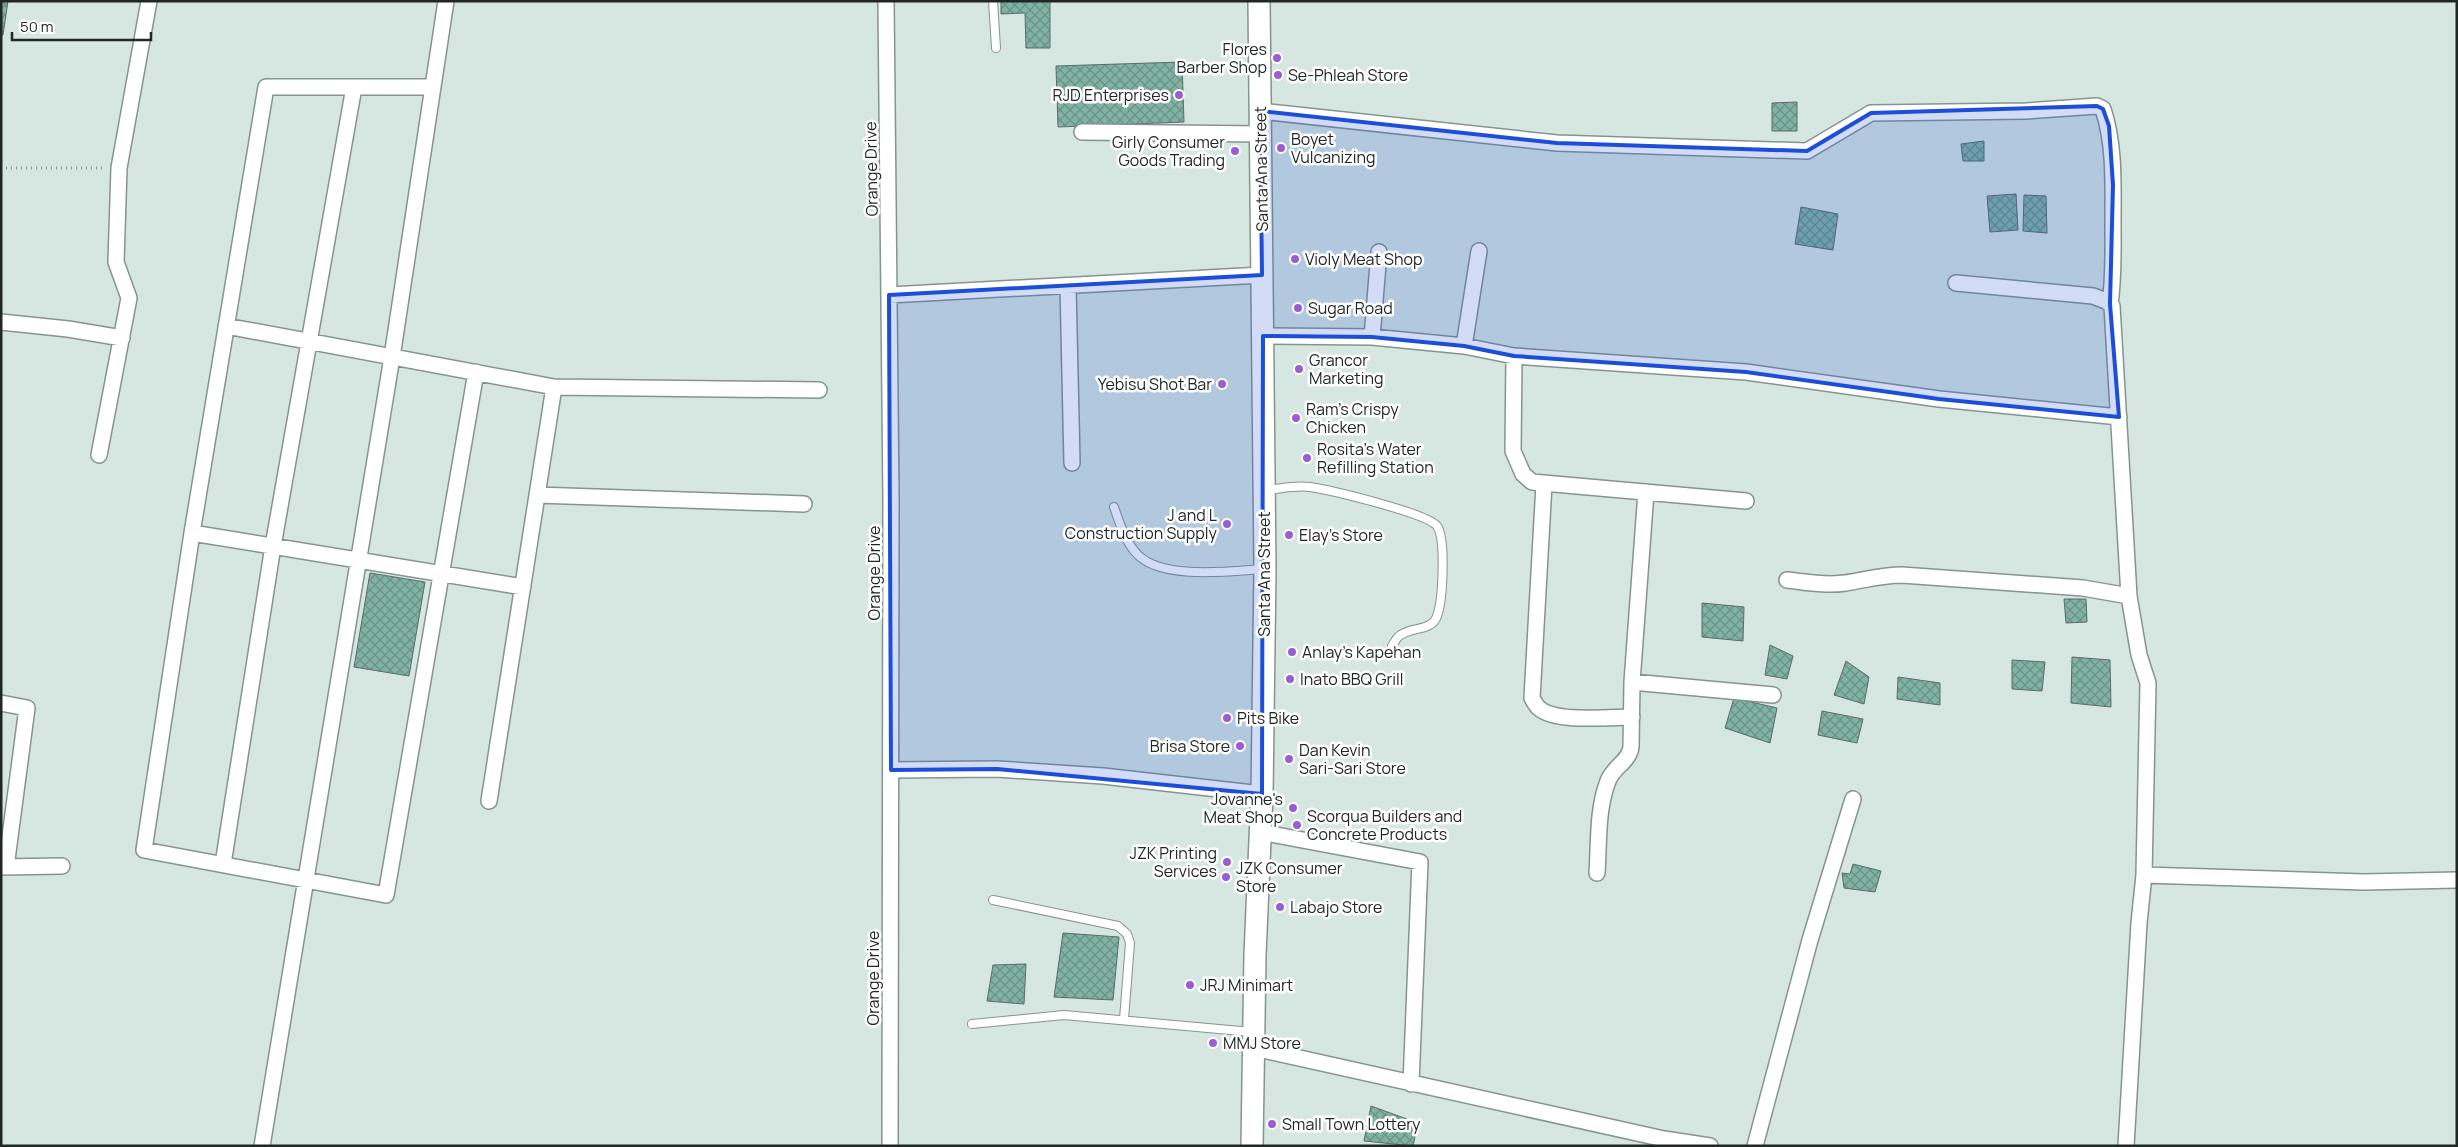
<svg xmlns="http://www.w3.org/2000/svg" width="2458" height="1147" font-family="Manrope,sans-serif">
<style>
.building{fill:url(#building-cross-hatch);stroke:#5d6b67}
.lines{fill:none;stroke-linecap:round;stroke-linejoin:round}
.lane-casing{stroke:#85948f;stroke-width:10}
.street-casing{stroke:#85948f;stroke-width:18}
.secondary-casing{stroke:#85948f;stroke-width:24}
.path{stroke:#899591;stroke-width:3;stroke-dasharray:1 4;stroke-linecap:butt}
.lane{stroke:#fff;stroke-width:8}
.street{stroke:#fff;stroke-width:15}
.secondary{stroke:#fff;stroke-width:21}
.marked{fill:#1d4ed8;fill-opacity:0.2;stroke:#1d4ed8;stroke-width:4;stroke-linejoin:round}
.poi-dot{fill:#995dd4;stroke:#fff;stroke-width:2}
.labels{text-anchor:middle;stroke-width:5;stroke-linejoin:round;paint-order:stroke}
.poi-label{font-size:16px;fill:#212725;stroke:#fff;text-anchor:start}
.street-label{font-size:16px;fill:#212725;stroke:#fff}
</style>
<defs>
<pattern id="building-cross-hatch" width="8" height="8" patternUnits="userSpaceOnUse" patternTransform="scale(1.25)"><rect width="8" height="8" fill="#81b3a5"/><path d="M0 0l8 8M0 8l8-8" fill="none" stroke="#699286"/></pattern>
</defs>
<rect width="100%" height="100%" fill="#d6e6e1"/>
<!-- building -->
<path class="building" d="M1 1H8L3 35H1Z
M1001 1H1050V48H1026L1025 13 1001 14Z
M1182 62 1184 122 1058 127 1056 66Z
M1797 102V131H1772V103Z
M1984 141V161H1963L1961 144Z
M2016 194 2018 230 1990 232 1987 196Z
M2024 195 2046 196 2047 233 2023 231Z
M1801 207 1838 214 1833 250 1795 244Z
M370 573 425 582 409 676 354 667Z
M2064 599H2086L2087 622 2066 623Z
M1702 603 1744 607 1743 641 1702 637Z
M1770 645 1793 656 1787 679 1765 675Z
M2072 657 2110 660 2111 707 2071 703Z
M2012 660 2045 662 2042 691 2012 689Z
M1846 661 1869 677 1864 704 1834 695Z
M1898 677 1940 683V705L1897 699Z
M1734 698 1777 708 1770 743 1725 728Z
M1822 711 1863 719 1857 743 1818 735Z
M1853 864 1881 871 1875 892 1844 888 1842 873 1850 874Z
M1063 933 1119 937 1113 1000 1054 997Z
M1026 964 1024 1004 987 1001 993 965Z
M1371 1106 1418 1123 1413 1146 1364 1141Z"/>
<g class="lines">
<!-- lane casing -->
<g class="lane-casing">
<path id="lane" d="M993 1 996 48
M1265 490C1279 489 1296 485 1310 487 1330 490 1427 513 1437 526 1446 539 1443 600 1437 616 1432 632 1409 626 1398 637 1396 639 1394 643 1392 646
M1114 507C1120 524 1125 542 1138 555 1163 580 1231 571 1263 569
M993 900 1118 926 1127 934 1130 943 1124 1019
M972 1024 1064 1015 1252 1032"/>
</g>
<!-- street casing -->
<g class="street-casing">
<path id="street" d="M886 1 891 499 890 1146
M433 87H266L192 533 144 850 386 895 476 372
M1260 111 1557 143 1807 151 1871 113 2026 111 2097 106 2103 109C2115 145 2113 186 2113 223 2113 250 2114 277 2110 304
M1082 132 1260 134
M1956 283 2093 296 2106 301 2112 306 2129 596 2139 655 2148 683 2144 875 2139 923 2126 1146
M1068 286 1072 463
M889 295 1262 275
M1 322 68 329 122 338
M226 326 554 387 819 390
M1263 336 1372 337 1464 346 1514 356 1746 372 1939 399 2119 417
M1372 337 1379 252
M1464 346 1479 251
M1514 356 1513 451 1523 474 1532 482 1746 501
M99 455 129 298 116 262 119 168 149 1
M1544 484 1532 698C1534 701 1536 706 1539 708 1554 723 1611 717 1632 717
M537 495 804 504
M192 533 523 587
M1787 580C1806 582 1826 586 1845 583 1865 580 1882 575 1902 575L2083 588 2129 596
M1632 682 1773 695
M1 703 27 708 6 867
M891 770 997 769 1103 776 1262 794
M489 801 554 387
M1260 832 1420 862 1411 1084
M223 864 273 546 354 87
M1 867 62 866
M1597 873C1599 843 1597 809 1608 781 1613 767 1629 762 1631 747L1632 682 1646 492
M2144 875 2364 882 2457 880
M1254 1048 1664 1139 1710 1146
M262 1146 392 357 446 1
M1755 1146 1810 940 1853 799"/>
</g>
<!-- secondary casing -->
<g class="secondary-casing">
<path id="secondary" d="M1252 1146 1255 955 1262 794 1265 569 1259 1"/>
</g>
<!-- path -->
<path class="path" d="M1 168H103"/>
<!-- lane -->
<use href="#lane" class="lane"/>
<!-- street -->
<use href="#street" class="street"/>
<!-- secondary -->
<use href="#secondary" class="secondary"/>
</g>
<!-- marked area -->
<path class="marked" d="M2097 106 2103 109 2109 126 2113 185 2110 304 2119 417 1939 399 1746 372 1514 356 1464 346 1372 337 1263 336 1262 794 997 769 891 770 889 295 1262 275 1260 111 1557 143 1807 151 1871 113Z"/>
<!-- markers -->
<g class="poi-dot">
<circle cx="1277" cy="58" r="5"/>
<circle cx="1278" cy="75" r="5"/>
<circle cx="1179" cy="95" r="5"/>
<circle cx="1281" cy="148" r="5"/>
<circle cx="1235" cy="151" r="5"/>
<circle cx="1295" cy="259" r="5"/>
<circle cx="1298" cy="308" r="5"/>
<circle cx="1299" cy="369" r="5"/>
<circle cx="1222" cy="384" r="5"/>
<circle cx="1296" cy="418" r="5"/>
<circle cx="1307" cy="458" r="5"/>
<circle cx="1227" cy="524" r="5"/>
<circle cx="1289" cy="535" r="5"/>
<circle cx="1292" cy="652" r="5"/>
<circle cx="1290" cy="679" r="5"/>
<circle cx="1227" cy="718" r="5"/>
<circle cx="1240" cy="746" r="5"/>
<circle cx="1289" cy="759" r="5"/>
<circle cx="1293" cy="808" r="5"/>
<circle cx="1297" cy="825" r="5"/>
<circle cx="1227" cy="862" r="5"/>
<circle cx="1226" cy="877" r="5"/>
<circle cx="1280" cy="907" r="5"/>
<circle cx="1190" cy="985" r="5"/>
<circle cx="1213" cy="1043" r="5"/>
<circle cx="1272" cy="1124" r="5"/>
</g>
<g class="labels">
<!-- poi labels -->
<g class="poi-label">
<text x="1267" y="55" text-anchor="end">Flores<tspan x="1267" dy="18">Barber Shop</tspan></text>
<text x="1288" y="81">Se-Phleah Store</text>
<text x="1169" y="101" text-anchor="end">RJD Enterprises</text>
<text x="1291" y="145">Boyet<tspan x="1291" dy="18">Vulcanizing</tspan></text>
<text x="1225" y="148" text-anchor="end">Girly Consumer<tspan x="1225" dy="18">Goods Trading</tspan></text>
<text x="1305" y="265">Violy Meat Shop</text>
<text x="1308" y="314">Sugar Road</text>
<text x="1309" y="366">Grancor<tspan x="1309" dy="18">Marketing</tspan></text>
<text x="1212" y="390" text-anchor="end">Yebisu Shot Bar</text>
<text x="1306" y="415">Ram's Crispy<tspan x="1306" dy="18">Chicken</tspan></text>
<text x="1317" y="455">Rosita's Water<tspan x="1317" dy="18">Refilling Station</tspan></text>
<text x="1217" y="521" text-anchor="end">J and L<tspan x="1217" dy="18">Construction Supply</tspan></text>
<text x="1299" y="541">Elay's Store</text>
<text x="1302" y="658">Anlay's Kapehan</text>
<text x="1300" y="685">Inato BBQ Grill</text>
<text x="1237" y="724">Pits Bike</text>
<text x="1230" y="752" text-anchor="end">Brisa Store</text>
<text x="1299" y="756">Dan Kevin<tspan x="1299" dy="18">Sari-Sari Store</tspan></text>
<text x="1283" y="805" text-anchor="end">Jovanne's<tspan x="1283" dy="18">Meat Shop</tspan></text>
<text x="1307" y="822">Scorqua Builders and<tspan x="1307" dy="18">Concrete Products</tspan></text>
<text x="1217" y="859" text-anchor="end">JZK Printing<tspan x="1217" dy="18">Services</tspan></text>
<text x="1236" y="874">JZK Consumer<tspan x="1236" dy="18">Store</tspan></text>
<text x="1290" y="913">Labajo Store</text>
<text x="1200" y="991">JRJ Minimart</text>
<text x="1223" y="1049">MMJ Store</text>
<text x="1282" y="1130">Small Town Lottery</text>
</g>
<!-- street labels -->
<g class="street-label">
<text transform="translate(871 169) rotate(-91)" y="6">Orange Drive</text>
<text transform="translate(1261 169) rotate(-91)" y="6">Santa Ana Street</text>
<text transform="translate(874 573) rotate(-90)" y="6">Orange Drive</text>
<text transform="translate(1264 574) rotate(-90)" y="6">Santa Ana Street</text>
<text transform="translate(873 978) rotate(-90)" y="6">Orange Drive</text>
</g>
</g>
<!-- border -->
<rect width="2458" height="1147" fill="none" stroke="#212725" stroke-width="5"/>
<!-- scale -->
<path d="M12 32v8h139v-8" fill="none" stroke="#212725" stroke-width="2.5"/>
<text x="20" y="32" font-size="15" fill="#212725" stroke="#ffffff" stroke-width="4" paint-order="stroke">50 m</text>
</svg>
